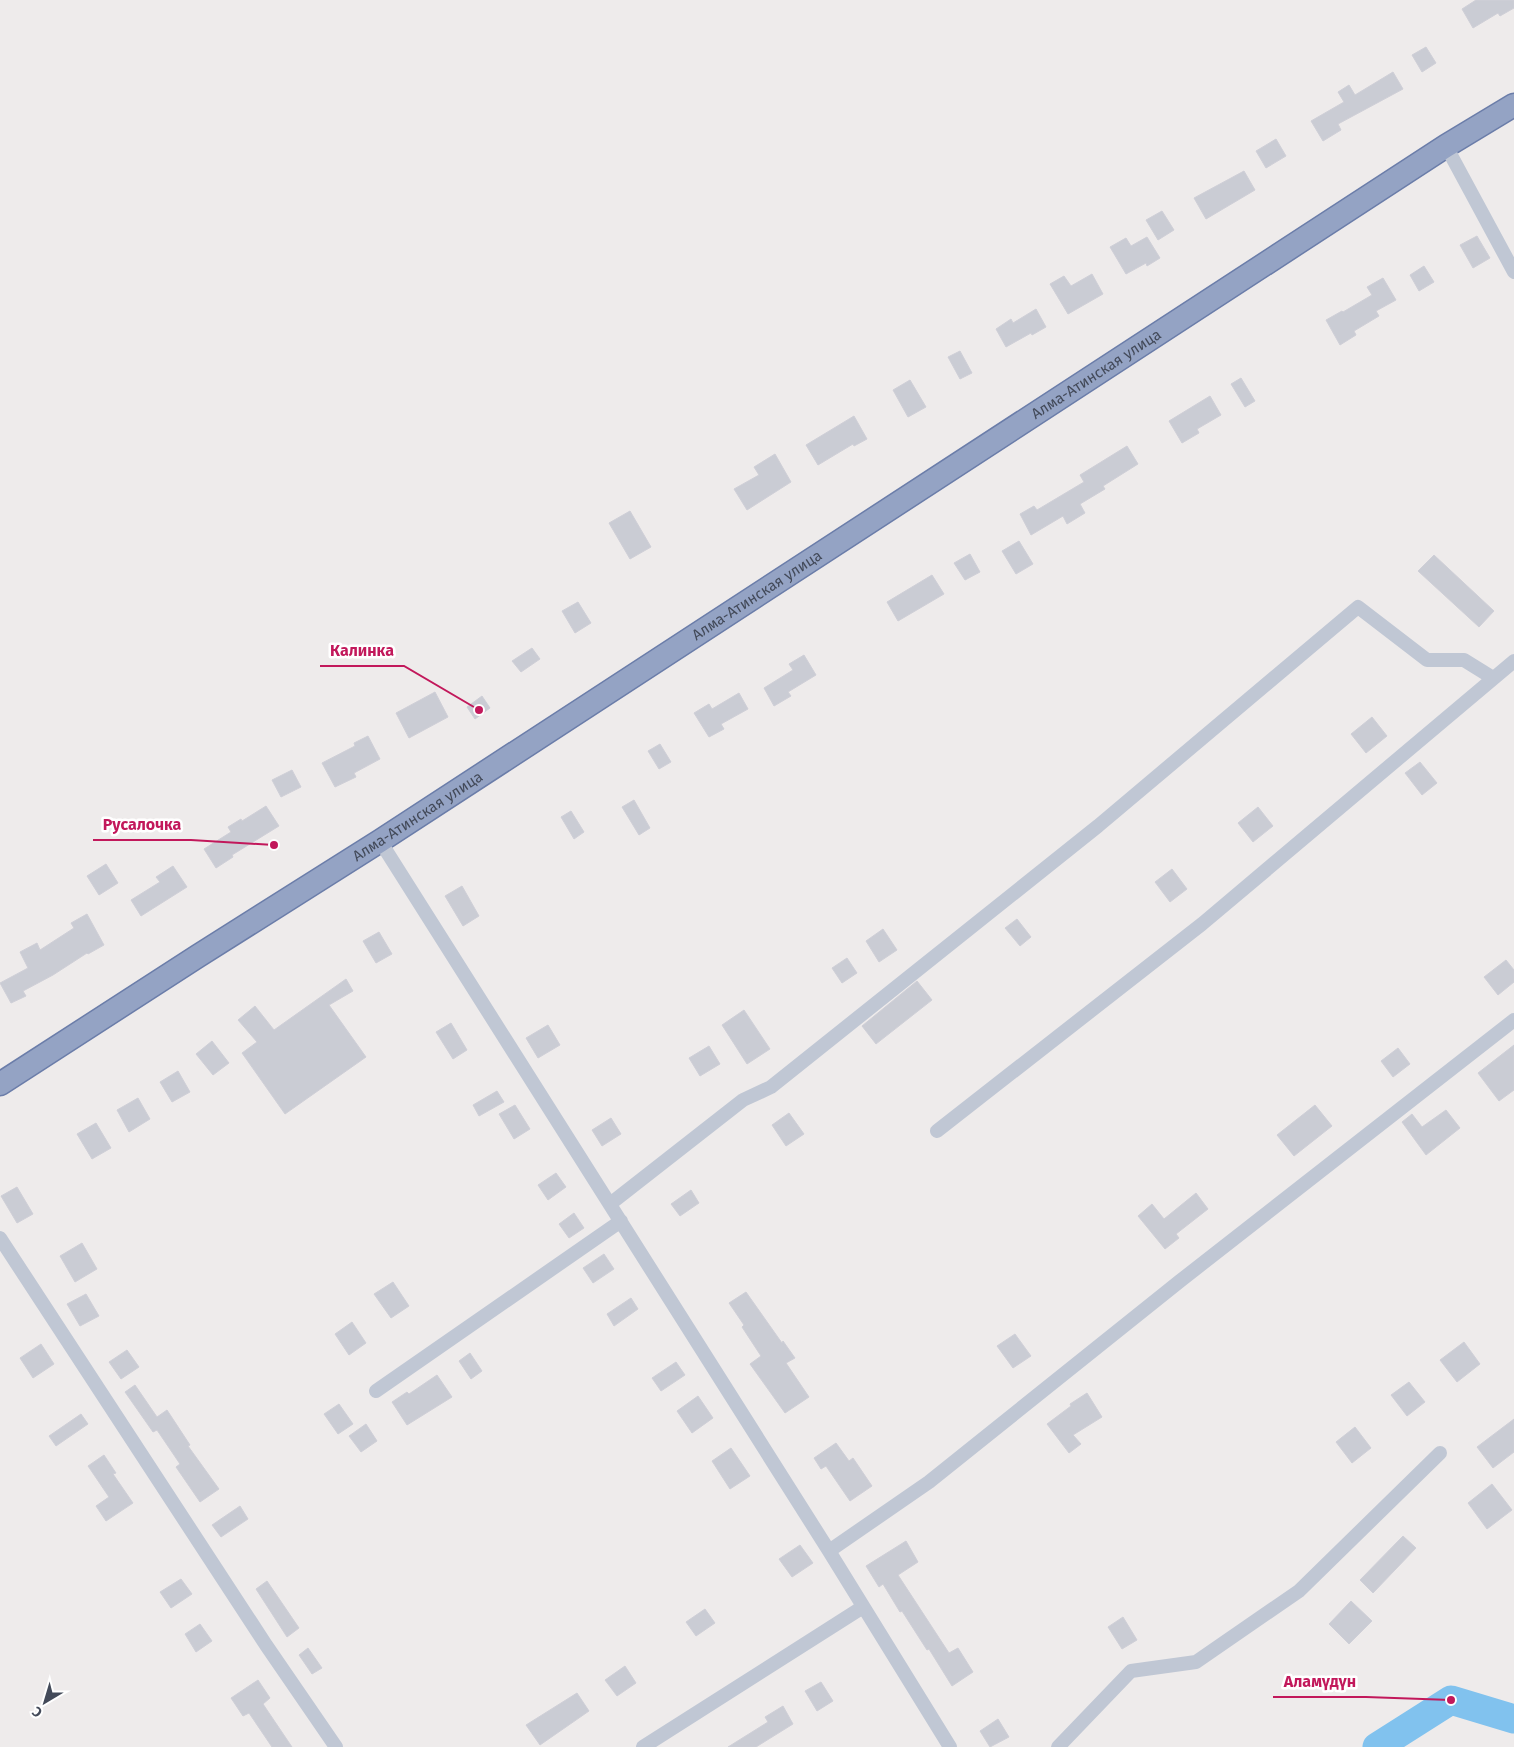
<svg xmlns="http://www.w3.org/2000/svg" width="1514" height="1747" font-family="'Fira Sans',sans-serif">
<style>
.lines{fill:none;stroke-linecap:round;stroke-linejoin:round}
.river{stroke:#81c2ee;stroke-width:29}
.building{fill:#caccd4;stroke:#cfcfd7}
.trunk-casing{stroke:#6b7da9;stroke-width:25}
.minor{stroke:#c0c7d4;stroke-width:14}
.trunk{stroke:#94a3c4;stroke-width:22}
.labels{text-anchor:middle;stroke-width:5;stroke-linejoin:round;paint-order:stroke}
.street-label{font-size:15px;fill:#434a59;stroke:#fff}
.leader{fill:none;stroke:#c2185b;stroke-width:2}
.callout-dot{fill:#c2185b;stroke:#fff;stroke-width:2}
.callout-label{font-size:16px;text-anchor:middle;font-weight:bold;fill:#c2185b;stroke:#fff;stroke-width:5;stroke-linejoin:round;paint-order:stroke}
</style>
<rect width="100%" height="100%" fill="#eeebeb"/>
<g class="lines">
<!-- river -->
<path class="river" d="M1377 1747 1451 1700 1514 1719"/>
</g>
<!-- building -->
<path class="building" d="M1476 0H1514V8L1500 16 1498 13 1473 28 1462 9Z
M1426 47 1436 63 1422 72 1412 55Z
M1393 72 1403 89 1338 124 1341 130 1323 141 1311 121 1344 102 1338 92 1349 85 1355 95Z
M1276 139 1286 156 1266 168 1256 151Z
M1244 171 1255 190 1206 219 1194 198Z
M1162 211 1174 230 1158 240 1146 220Z
M1477 236 1490 258 1473 268 1460 245Z
M1147 237 1160 258 1147 266 1146 263 1126 274 1110 247 1126 238 1131 246Z
M1424 266 1434 282 1419 291 1410 275Z
M1092 274 1103 294 1068 314 1050 284 1064 276 1071 286Z
M1383 278 1396 300 1376 311 1379 316 1354 331 1356 335 1340 345 1326 320 1342 311 1343 312 1372 295 1367 287Z
M1036 309 1046 327 1032 335 1031 333 1006 347 996 329 1011 319 1013 323Z
M960 351 972 373 960 379 948 357Z
M1241 378 1255 401 1245 407 1231 384Z
M910 380 926 407 908 417 893 390Z
M1210 396 1221 415 1197 429 1199 433 1182 443 1169 421Z
M854 416 867 439 854 446 853 444 818 465 806 445Z
M1127 446 1138 464 1103 486 1105 489 1080 504 1085 513 1067 524 1063 516 1031 535 1020 514 1034 506 1037 510 1084 482 1080 475Z
M775 454 791 482 747 510 734 489 759 475 754 467Z
M630 511 651 547 630 559 609 523Z
M1019 541 1033 564 1016 574 1002 551Z
M970 554 980 572 965 580 954 563Z
M1434 555 1494 611 1479 627 1418 571Z
M932 575 944 594 898 621 887 602Z
M578 602 591 623 575 633 562 611Z
M532 648 540 659 521 672 512 661Z
M804 655 816 675 788 692 791 696 774 706 764 688 793 670 789 664Z
M435 692 448 717 409 738 396 713Z
M739 693 748 709 721 724 724 729 709 737 694 713 709 704 712 709Z
M482 696 490 708 475 719 467 707Z
M1372 717 1387 736 1366 753 1351 734Z
M368 736 380 759 354 773 356 777 335 787 322 763 355 746 354 743Z
M660 744 671 762 659 769 648 751Z
M1420 762 1437 783 1422 795 1405 773Z
M292 770 301 787 281 797 272 780Z
M634 800 650 828 639 835 622 807Z
M266 806 279 826 232 855 233 857 216 868 204 849 231 832 228 827 241 819 242 821Z
M1258 807 1273 826 1253 842 1238 823Z
M571 811 584 832 574 839 561 817Z
M106 864 118 883 99 895 87 876Z
M173 866 187 887 141 916 131 900 160 882 156 877Z
M1172 869 1187 889 1170 902 1155 882Z
M462 886 479 916 463 926 445 896Z
M87 914 104 945 88 954 87 953 53 975 23 991 26 996 11 1003 0 983 28 968 20 952 37 943 40 950 74 928 71 923Z
M1017 919 1031 937 1020 946 1005 928Z
M883 929 897 950 879 962 866 941Z
M379 932 392 954 376 963 363 941Z
M847 958 857 973 842 983 832 968Z
M1506 960 1514 970V982L1498 995 1484 977Z
M346 979 353 991 329 1005 366 1057 285 1114 242 1053 257 1042 238 1020 255 1006 274 1030Z
M917 981 932 1000 876 1044 862 1026Z
M744 1010 770 1049 747 1064 722 1025Z
M451 1023 467 1050 453 1059 436 1032Z
M548 1025 560 1045 538 1058 526 1038Z
M212 1041 229 1063 213 1075 196 1054Z
M1514 1045V1090L1499 1101 1478 1073Z
M709 1046 720 1064 700 1076 689 1058Z
M1398 1048 1410 1064 1393 1077 1381 1061Z
M178 1071 190 1092 172 1102 160 1082Z
M497 1091 504 1102 479 1116 473 1105Z
M138 1098 150 1119 129 1132 117 1110Z
M515 1105 530 1129 514 1139 499 1114Z
M1315 1105 1332 1126 1294 1156 1277 1135Z
M1446 1110 1460 1128 1426 1155 1402 1122 1412 1114 1422 1127Z
M789 1113 804 1134 786 1146 772 1125Z
M611 1118 621 1134 602 1146 592 1130Z
M96 1123 111 1148 92 1159 77 1134Z
M556 1173 566 1187 548 1200 538 1185Z
M17 1187 33 1214 17 1223 1 1196Z
M691 1190 699 1203 680 1216 671 1204Z
M1196 1193 1208 1209 1176 1234 1179 1238 1165 1249 1138 1216 1152 1204 1164 1219Z
M574 1213 584 1228 569 1238 559 1224Z
M82 1243 97 1269 75 1282 60 1256Z
M604 1254 614 1269 593 1283 583 1268Z
M393 1282 409 1306 391 1318 374 1294Z
M746 1292 782 1343 783 1341 795 1358 786 1363 809 1397 785 1413 750 1364 761 1356 742 1327 744 1325 729 1303Z
M86 1294 99 1316 80 1326 67 1304Z
M631 1298 638 1309 614 1326 607 1314Z
M352 1322 366 1343 349 1355 335 1334Z
M1015 1334 1031 1356 1013 1368 997 1346Z
M1464 1342 1480 1364 1457 1382 1440 1360Z
M41 1344 54 1364 33 1378 20 1358Z
M127 1350 139 1367 121 1379 109 1362Z
M470 1353 482 1371 471 1379 459 1361Z
M676 1362 685 1375 661 1391 652 1378Z
M437 1375 452 1397 407 1425 392 1402 407 1392 409 1394Z
M1409 1382 1425 1402 1407 1416 1391 1395Z
M135 1385 157 1417 167 1410 190 1445 188 1446 219 1489 200 1502 176 1467 180 1464 157 1430 153 1432 125 1392Z
M1087 1393 1102 1417 1073 1435 1081 1444 1069 1453 1047 1424 1071 1406 1070 1404Z
M698 1396 713 1418 692 1433 677 1411Z
M339 1404 353 1424 338 1434 324 1414Z
M81 1414 88 1424 56 1446 49 1436Z
M1514 1419V1452L1493 1468 1477 1447Z
M366 1424 377 1441 361 1452 349 1436Z
M1355 1427 1371 1448 1352 1463 1336 1442Z
M836 1443 849 1461 853 1458 872 1486 850 1501 826 1466 821 1469 814 1458Z
M731 1448 750 1476 730 1489 712 1461Z
M104 1455 116 1473 113 1474 133 1503 106 1521 96 1506 109 1497 88 1466Z
M1492 1484 1512 1510 1487 1529 1468 1503Z
M240 1506 248 1519 221 1537 212 1525Z
M1403 1536 1416 1548 1373 1593 1360 1580Z
M906 1541 918 1562 898 1575 949 1653 958 1648 973 1672 952 1686 929 1649 927 1650 902 1611 900 1612 883 1584 879 1587 866 1566Z
M800 1545 813 1563 792 1577 779 1559Z
M181 1579 192 1594 171 1608 160 1592Z
M267 1581 299 1628 287 1637 256 1589Z
M1351 1601 1372 1621 1349 1644 1329 1624Z
M705 1609 715 1623 696 1636 686 1622Z
M1123 1617 1137 1640 1122 1649 1108 1627Z
M200 1624 212 1641 196 1652 185 1634Z
M308 1648 322 1668 312 1674 299 1655Z
M625 1666 636 1683 617 1696 605 1680Z
M258 1680 270 1698 263 1704 292 1747H272L249 1713 243 1716 231 1698Z
M821 1682 833 1701 817 1711 805 1691Z
M577 1693 589 1711 540 1745 526 1725Z
M783 1706 793 1724 756 1747H728L768 1722 765 1717Z
M998 1719 1009 1737 990 1747 980 1731Z"/>
<g class="lines">
<!-- trunk casing -->
<g class="trunk-casing">
<g id="trunk">
<path id="s1" d="M0 1084 198 956 380 841 1446 146 1514 105"/>
</g>
</g>
<!-- minor -->
<path class="minor" d="M1446 146 1514 272
M380 841 829 1551 950 1747
M937 1131 1202 924 1514 661
M610 1204 743 1100 771 1087 1098 826 1358 607 1427 660H1464L1493 678
M0 1238 266 1645 336 1747
M376 1391 621 1221
M829 1551 929 1482 1180 1281 1514 1020
M643 1747 863 1607
M1058 1747 1131 1671 1196 1662 1299 1591 1440 1453"/>
<!-- trunk -->
<use href="#trunk" class="trunk"/>
</g>
<g class="labels">
<!-- street labels -->
<g class="street-label">
<text dy="5" stroke="none"><textPath href="#s1" startOffset="1306">Алма-Атинская улица</textPath></text>
<text dy="5" stroke="none"><textPath href="#s1" startOffset="901">Алма-Атинская улица</textPath></text>
<text dy="5" stroke="none"><textPath href="#s1" startOffset="496">Алма-Атинская улица</textPath></text>
</g>
</g>
<!-- callouts -->
<path class="leader" d="M479 710L404 666H320M274 845L191 840H93M1451 1700L1366 1697H1273"/>
<g class="callout-dot">
<circle cx="479" cy="710" r="5"/>
<circle cx="274" cy="845" r="5"/>
<circle cx="1451" cy="1700" r="5"/>
</g>
<g class="callout-label">
<text x="362" y="656">Калинка</text>
<text x="142" y="830">Русалочка</text>
<text x="1320" y="1687">Аламүдүн</text>
</g>
<!-- north arrow -->
<g transform="translate(45 1702) rotate(218)" stroke="#ffffff" stroke-width="4" paint-order="stroke">
<path d="M0-4L9 19L0 12L-9 19Z" fill="#434a59"/>
<text y="-8" font-size="14" font-weight="bold" text-anchor="middle" fill="#434a59">С</text>
</g>
</svg>
